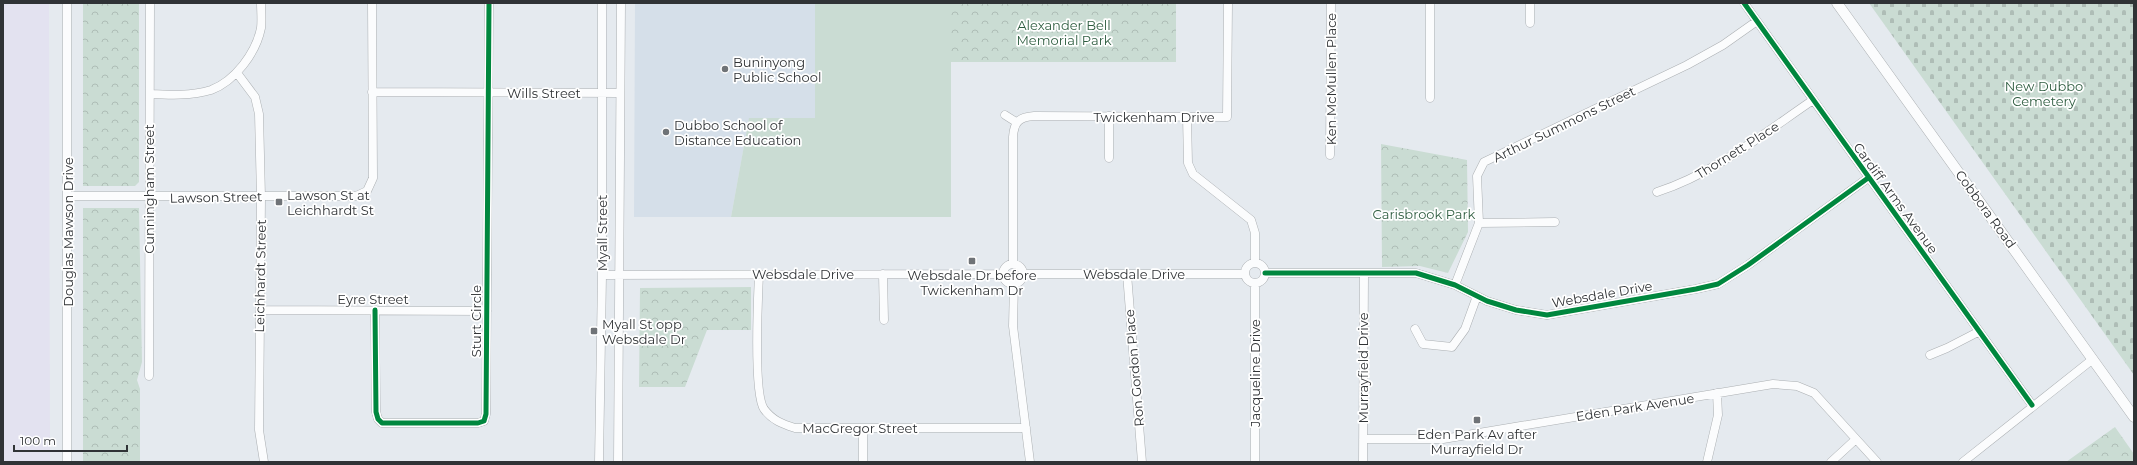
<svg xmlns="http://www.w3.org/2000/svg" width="2137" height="465" font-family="Montserrat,sans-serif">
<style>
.commercial{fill:#e3e2f0}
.built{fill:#d5dfe9}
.green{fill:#cadcd3}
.cemetery{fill:url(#cemetery-stones)}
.park{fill:url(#park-crowns)}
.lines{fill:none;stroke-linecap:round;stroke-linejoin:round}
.minor-casing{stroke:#abafb2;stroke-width:9}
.major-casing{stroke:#abafb2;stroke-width:11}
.minor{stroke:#fbfcfd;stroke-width:8}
.major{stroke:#fbfcfd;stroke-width:10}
.cycleway-casing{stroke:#fff;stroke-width:8}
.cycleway{stroke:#00873e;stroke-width:5}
.poi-dot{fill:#6f7377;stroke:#fff;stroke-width:1.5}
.labels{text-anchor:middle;stroke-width:3.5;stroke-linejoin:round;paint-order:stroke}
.park-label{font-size:13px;fill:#2d5c3f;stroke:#fff}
.poi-label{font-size:13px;fill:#303336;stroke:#fff;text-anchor:start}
.street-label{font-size:13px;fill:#303336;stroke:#fff}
</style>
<defs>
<pattern id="cemetery-stones" width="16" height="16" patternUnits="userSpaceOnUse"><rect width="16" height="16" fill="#cadcd3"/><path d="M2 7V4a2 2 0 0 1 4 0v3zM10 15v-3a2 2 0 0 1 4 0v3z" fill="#aebdb6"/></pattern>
<pattern id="park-crowns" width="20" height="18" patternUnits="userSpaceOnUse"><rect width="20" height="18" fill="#cadcd3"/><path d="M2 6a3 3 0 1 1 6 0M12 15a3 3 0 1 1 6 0" fill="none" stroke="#aebdb6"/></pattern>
</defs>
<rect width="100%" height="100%" fill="#e5eaef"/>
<!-- commercial -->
<path class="commercial" d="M3 3H49L50 462H3Z"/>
<!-- built -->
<path class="built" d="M635 3H815V118L749 119 731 217H634Z"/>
<!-- green -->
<path class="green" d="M815 3H951V217H731L749 118H815Z"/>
<!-- cemetery -->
<path class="cemetery" d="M1869 3H2134V375Z"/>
<!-- park -->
<path class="park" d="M83 3H139V182L135 186H83Z
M951 3H1176V62H951Z
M1381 144 1467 160 1468 232 1448 273 1420 266 1382 267Z
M83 208H139L142 362 137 380 140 389V462H83Z
M751 287V330H707L685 387H639L640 288Z
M2115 427 2134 454V462H2066Z"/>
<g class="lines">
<!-- minor casing -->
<g class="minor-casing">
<path id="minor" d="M67 3V462
M1430 3V98
M1530 3V23
M1744 3 2032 405
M237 73 255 97 259 114 261 197 259 430 264 462
M372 92 620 93
M150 94C169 95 192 96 211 90 235 81 256 53 261 28 262 20 261 11 261 3
M1005 115 1016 122
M1109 116V158
M1187 117 1188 163 1193 174 1251 220 1255 233V263
M1330 155 1331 3
M1657 192C1715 173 1763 134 1813 100
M68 196H356L367 191 373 178 372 3
M1479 223 1555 222
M1245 273a10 10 0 1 1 20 0a10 10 0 1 1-20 0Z
M1013 263V137C1014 122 1019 117 1034 116L1227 117 1228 3
M1003 274a10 10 0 1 1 20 0a10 10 0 1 1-20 0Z
M1265 273H1416L1455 285 1487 301 1516 310 1547 315 1696 289 1718 284 1748 265 1868 178
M759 274C758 298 753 393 764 409 772 420 782 424 795 428H1026
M883 274 884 320
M1023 274H1245
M1127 274 1142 462
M602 275 1003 274
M1014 284 1013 326 1030 462
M1455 285 1479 223 1477 176 1484 162 1687 65 1723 45 1757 21
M260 310 487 311
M375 310 376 412 378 419 382 423H478L484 421 486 414 489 3
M1415 329 1423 344 1452 347 1465 329 1477 296
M1930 355 1947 348 1978 332
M149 376 150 3
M1363 439H1443L1773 384 1797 386 1814 393 1877 462
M599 462 602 275V3
M618 462 621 3
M863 462V428
M1255 462V284
M1363 462 1364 273
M1707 462 1718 415 1717 393
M1831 462 1855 440
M1963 462 2093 359"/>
</g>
<!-- major casing -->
<g class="major-casing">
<path id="major" d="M1837 3 2134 417"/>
</g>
<!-- minor -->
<use href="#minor" class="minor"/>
<!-- major -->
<use href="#major" class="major"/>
<!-- cycleway casing -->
<g class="cycleway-casing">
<path id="cycleway" d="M1744 3 2032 405
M1265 273H1416L1455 285 1487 301 1516 310 1547 315 1696 289 1718 284 1748 265 1868 178
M375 310 376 412 378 419 382 423H478L484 421 486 414 489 3"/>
</g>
<!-- cycleway -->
<use href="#cycleway" class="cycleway"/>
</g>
<!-- markers -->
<g class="poi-dot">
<circle cx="725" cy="69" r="4"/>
<circle cx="666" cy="132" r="4"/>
<rect x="275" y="198" width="8" height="8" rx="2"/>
<rect x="968" y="257" width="8" height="8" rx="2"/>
<rect x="590" y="327" width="8" height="8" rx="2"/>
<rect x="1473" y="416" width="8" height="8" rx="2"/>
</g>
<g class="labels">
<!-- park labels -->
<g class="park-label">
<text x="1064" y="30">Alexander Bell<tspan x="1064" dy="15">Memorial Park</tspan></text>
<text x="2044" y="91">New Dubbo<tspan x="2044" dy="15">Cemetery</tspan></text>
<text x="1424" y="219">Carisbrook Park</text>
</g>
<!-- poi labels -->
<g class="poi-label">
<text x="733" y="67">Buninyong<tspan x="733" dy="15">Public School</tspan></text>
<text x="674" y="130">Dubbo School of<tspan x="674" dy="15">Distance Education</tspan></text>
<text x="287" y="200">Lawson St at<tspan x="287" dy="15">Leichhardt St</tspan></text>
<text x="972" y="280" text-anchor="middle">Websdale Dr before<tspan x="972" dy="15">Twickenham Dr</tspan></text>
<text x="602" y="329">Myall St opp<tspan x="602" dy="15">Websdale Dr</tspan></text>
<text x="1477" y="439" text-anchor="middle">Eden Park Av after<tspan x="1477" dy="15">Murrayfield Dr</tspan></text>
</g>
<!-- street labels -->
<g class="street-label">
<text transform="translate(1331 79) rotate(-90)" y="5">Ken McMullen Place</text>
<text x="544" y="98">Wills Street</text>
<text x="1154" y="122">Twickenham Drive</text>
<text transform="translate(1564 124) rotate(-26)" y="5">Arthur Summons Street</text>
<text transform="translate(1737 150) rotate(-32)" y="5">Thornett Place</text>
<text transform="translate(149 189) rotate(-90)" y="5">Cunningham Street</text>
<text transform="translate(216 197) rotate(-1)" y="5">Lawson Street</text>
<text transform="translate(1896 198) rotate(54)" y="5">Cardiff Arms Avenue</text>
<text transform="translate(1986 209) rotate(54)" y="5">Cobbora Road</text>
<text transform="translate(68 232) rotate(-90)" y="5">Douglas Mawson Drive</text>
<text transform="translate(602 233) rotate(-90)" y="5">Myall Street</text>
<text x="803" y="279">Websdale Drive</text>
<text x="1134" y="279">Websdale Drive</text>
<text transform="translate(260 276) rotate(-89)" y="5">Leichhardt Street</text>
<text transform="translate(1602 294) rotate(-10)" y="5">Websdale Drive</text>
<text x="373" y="304">Eyre Street</text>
<text transform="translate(476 321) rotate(-90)" y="5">Sturt Circle</text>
<text transform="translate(1134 368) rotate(-95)" y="5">Ron Gordon Place</text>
<text transform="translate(1363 368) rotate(-90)" y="5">Murrayfield Drive</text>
<text transform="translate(1255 373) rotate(-90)" y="5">Jacqueline Drive</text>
<text transform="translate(1635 407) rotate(-9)" y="5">Eden Park Avenue</text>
<text x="860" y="433">MacGregor Street</text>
</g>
</g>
<!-- border -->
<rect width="2137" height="465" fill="none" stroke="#303336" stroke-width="8"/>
<!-- scale -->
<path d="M14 445v6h113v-6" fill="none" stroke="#303336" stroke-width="2"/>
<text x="20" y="445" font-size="12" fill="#303336" stroke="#ffffff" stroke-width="3" paint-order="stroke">100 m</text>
</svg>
